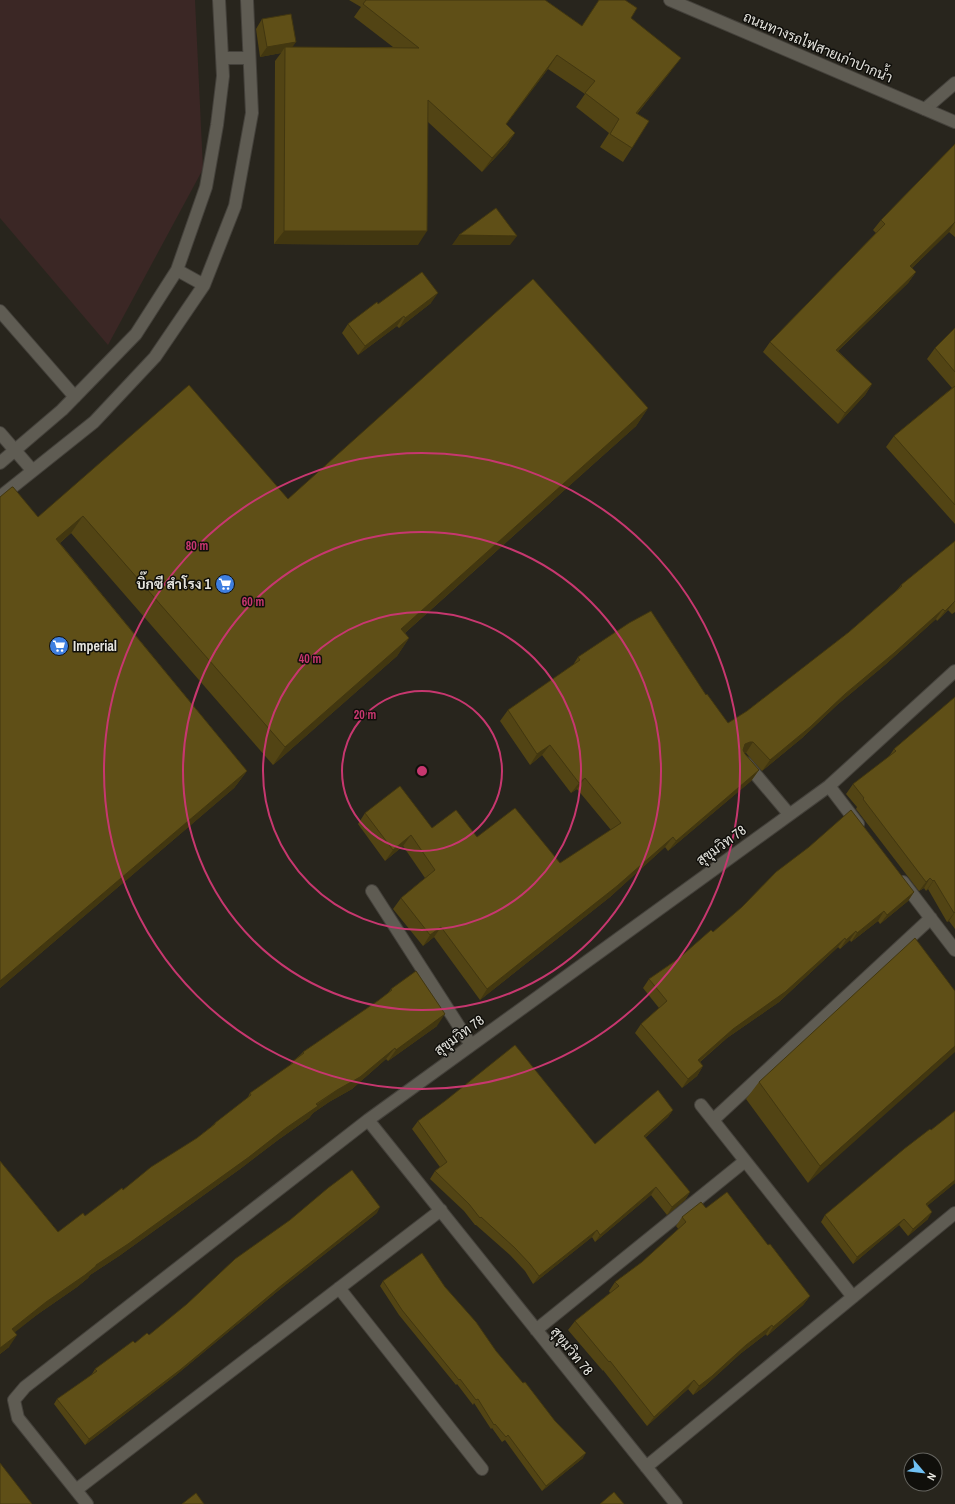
<svg xmlns="http://www.w3.org/2000/svg" width="955" height="1504" font-family="'Archivo Narrow',Sarabun,sans-serif">
<style>
.commercial{fill:#3b2725}
.lines{fill:none;stroke-linecap:round;stroke-linejoin:round}
.street-casing{stroke:#44413b;stroke-width:14}
.secondary-casing{stroke:#44413b;stroke-width:14}
.street{stroke:#5f5c53;stroke-width:12}
.secondary{stroke:#5f5c53;stroke-width:12}
.wall{fill:#524414}
.shaded-wall{fill:#423710}
.building{fill:#5f4f17;stroke:#423710}
.ring{fill:none;stroke:#c7376f;stroke-width:2}
.labels{text-anchor:middle;stroke-width:3;stroke-linejoin:round;paint-order:stroke}
.street-label{font-size:14px;fill:#e5e4de;stroke:#100f0b}
.poi-label{font-size:14px;font-weight:bold;fill:#e5e4de;stroke:#100f0b;text-anchor:end}
.centre{fill:#c7376f;stroke:#100f0b;stroke-width:2}
.ring-label{font-size:12px;text-anchor:middle;font-weight:bold;fill:#c7376f;stroke:#100f0b;stroke-width:3;stroke-linejoin:round;paint-order:stroke}
</style>
<rect width="100%" height="100%" fill="#28251d"/>
<!-- commercial -->
<path class="commercial" d="M0 0H195L203 169 108 345 0 218Z"/>
<g class="lines">
<!-- street casing -->
<g class="street-casing">
<path id="street" d="M223 58H249
M925 109 955 83
M177 270 204 285
M0 311 75 397
M0 433 32 470
M0 463 62 410 136 334 177 270 206 187 217 125 223 76 219 0
M0 497 94 422 155 357 204 285 235 206 252 113 247 0
M746 763 789 814
M829 786 858 824
M903 882 955 950
M372 891 471 1045
M701 1105 853 1297
M368 1120 676 1504
M713 1120 931 918
M339 1288 482 1469
M536 1330 745 1161
M646 1467 955 1213
M76 1490 441 1210
M87 1504 18 1418 14 1400 25 1387 368 1120 829 786 955 671"/>
</g>
<!-- secondary casing -->
<g class="secondary-casing">
<path id="secondary" d="M670 0 955 122"/>
</g>
<!-- street -->
<use href="#street" class="street"/>
<!-- secondary -->
<use href="#secondary" class="secondary"/>
</g>
<!-- wall -->
<path class="wall" d="M349 0H545L582 26 631 18 671 71 637 114 632 148 623 162 600 147 609 133 576 107 585 94 548 69 506 124 515 133 506 146 482 172 428 122 418 245 274 244 275 61 281 53 260 57 256 29 262 19 292 47H393L354 17 361 7Z
M955 144V237L949 232 912 268 916 272 908 283 838 351 872 384 865 395 838 424 763 352 770 342 876 233 873 230 881 220Z
M431 303 399 328 397 326 358 355 342 333 348 324 378 304Z
M955 328V524L886 447 894 436 952 388 927 359 935 348Z
M648 408 636 426 405 633 409 638 397 656 273 765 71 533 60 543 247 771 234 788 0 988V497L38 517 288 499Z
M955 541V612L952 614 948 610 937 621 936 619 886 664 837 705 802 738 762 771 746 753H744L759 770 751 781 668 851 665 847 610 897 480 1000 434 937 423 946 393 909 401 898 425 878 403 846 385 861 358 824 365 813 477 837 560 863 611 830 577 789 571 793 542 755 530 765 500 721 508 710 573 665 578 657 706 695 728 723 747 711 849 632 897 590 901 585Z
M955 697V929L949 921 947 922 928 889 926 891 924 888 919 891 856 809 857 807 846 794 853 784 888 758 894 749Z
M914 892 908 901 880 924 878 921 851 942 850 940 840 949 838 947 779 1002 727 1038 700 1062 703 1066 697 1076 682 1088 635 1033 641 1024 659 1008 643 988 649 979 678 959 713 932Z
M391 989 437 1026 388 1061 386 1059 352 1089 329 1102 313 1113 309 1118 278 1140 240 1169 119 1256 90 1275 88 1278 77 1287 38 1314 14 1332 9 1347 0 1354V1161L58 1232 85 1216 197 1138 212 1126 215 1123 247 1099 250 1093 289 1067 292 1062 300 1055 303 1052 379 1000 388 993Z
M955 991 808 1183 746 1099 759 1082Z
M673 1110 668 1117 645 1138 690 1192 685 1200 667 1215 651 1195 595 1242 592 1237 533 1284 525 1271 510 1255 476 1225H475L464 1211 430 1179 435 1171 440 1167 412 1129 418 1121 595 1144Z
M955 1111V1183L927 1206 928 1219 908 1236 899 1225 853 1264 821 1222 825 1215Z
M706 1208 810 1296 803 1305 767 1336 766 1334 740 1354 705 1386 693 1395 688 1389 647 1426 603 1370V1371L568 1330 575 1321 610 1293 609 1291 615 1282 642 1262 679 1230 676 1226 682 1217Z
M377 1213 279 1290 176 1375 85 1445 54 1404 57 1399 92 1375V1374L95 1369 135 1343Z
M383 1281 445 1287 496 1351 583 1458 542 1491 505 1440 502 1442 492 1428 491 1429 474 1403 473 1405 457 1384 456 1385 399 1315 380 1286Z"/>
<!-- shaded-wall -->
<path class="shaded-wall" d="M296 42 289 52 285 47 281 53 260 57 267 47Z
M557 55 548 69 496 138 506 124Z
M681 58 671 71 626 127 636 113Z
M515 133 506 146 482 172 492 158Z
M955 222 949 232 903 277 910 266Z
M284 231H427L418 245 274 244Z
M459 235 517 236 510 245H452Z
M916 272 908 283 828 360 836 350Z
M438 293 431 303 399 328 405 318Z
M404 316 397 326 358 355 365 346Z
M872 384 865 395 838 424 845 413Z
M648 408 636 426 389 647 401 629Z
M83 516 71 533 44 556 56 539Z
M955 601 948 610 937 621 945 611Z
M943 609 936 619 886 664 837 705 802 738 762 771 770 760Z
M409 638 397 656 273 765 285 747Z
M750 742H753L746 753H742L745 744Z
M550 745 542 755 530 765 537 754Z
M759 770 751 781 668 851 676 841Z
M247 771 234 788 0 988V981Z
M585 778 577 789 571 793 579 783Z
M411 835 403 846 385 861 393 850Z
M673 837 665 847 610 897 480 1000 487 989Z
M930 878 924 888 919 891 926 882Z
M934 880 928 889 926 891 933 881Z
M914 892 908 901 880 924 887 915Z
M884 911 878 921 851 942 857 933Z
M955 912 949 921 947 922 954 913Z
M441 927 434 937 423 946 430 935Z
M856 931 850 940 840 949 846 940Z
M845 938 838 947 779 1002 727 1038 691 1069 698 1060 733 1029Z
M445 1014 437 1026 388 1061 396 1050Z
M955 1046V1052L808 1183 820 1166Z
M395 1048 386 1059 352 1089 329 1102 313 1113 309 1118 278 1140 240 1169 119 1256 90 1275 88 1278 77 1287 38 1314 4 1341 12 1329 46 1302 96 1265Z
M703 1066 697 1076 682 1088 688 1079Z
M673 1110 668 1117 639 1143 644 1136Z
M955 1180V1183L921 1211 926 1204Z
M656 1187 651 1195 595 1242 600 1235Z
M690 1192 685 1200 667 1215 672 1207Z
M380 1207 377 1213 279 1290 176 1375 85 1445 89 1439 282 1285Z
M932 1212 928 1219 908 1236 913 1229Z
M904 1219 899 1225 853 1264 857 1257Z
M597 1230 592 1237 533 1284 539 1276Z
M810 1296 803 1305 767 1336 773 1327Z
M772 1325 766 1334 740 1354 705 1386 693 1395 699 1386 746 1345Z
M17 1335 9 1347 0 1354V1348Z
M694 1380 688 1389 647 1426 654 1417Z
M586 1453 583 1458 542 1491 546 1486Z"/>
<!-- building -->
<path class="building" d="M366 0H545L582 26 599 0H625L637 8 631 18 681 58 636 113 649 121 632 148 610 134 619 119 585 93 595 81 557 55 506 124 515 133 492 158 428 100 427 231H284L285 47 419 48 363 4Z
M291 14 296 42 267 47 262 19Z
M955 144V222L910 266 916 272 836 350 872 384 845 413 770 342 885 224 881 220Z
M496 208 517 236 459 235Z
M422 272 438 293 405 318 404 316 365 346 348 324 377 302 378 304Z
M533 279 648 408 401 629 409 638 285 747 83 516 56 539 247 771 0 981V497L12 487H13L38 517 189 385 288 499Z
M955 328V372L935 348Z
M955 386V505L894 436Z
M955 541V601L945 611 943 609 894 653 845 694 810 727 770 760 753 742H750L745 744 743 750 745 754 759 770 676 841 673 837 617 886 487 989 441 927 430 935 401 898 435 870 411 835 393 850 365 813 400 786 432 828 456 810 477 837 515 808 560 863 621 823 585 778 579 783 550 745 537 754 508 710 580 660 578 657 629 623 651 611 706 695 707 694 728 723 747 711 849 632 902 586 901 585Z
M955 697V912L954 913 934 880 933 881 930 878 926 882 863 799 864 798 853 784 896 751 894 749Z
M851 810 914 892 887 915 884 911 857 933 856 931 846 940 845 938 785 992 733 1029 698 1060 703 1066 688 1079 641 1024 667 1001 649 979 678 959 711 930 713 932 742 907 776 872 809 847Z
M915 938 955 991V1046L820 1166 759 1082Z
M416 971 445 1014 396 1050 395 1048 360 1077 337 1090 316 1104 318 1106 286 1128 249 1157 128 1244 96 1265V1266L85 1275 46 1302 12 1329 17 1335 0 1348V1161L58 1232 83 1213 85 1216 122 1188 123 1190 151 1167 197 1138 215 1124V1123L251 1095 250 1093 293 1063 292 1062 304 1053 303 1052 379 1000 392 990 391 989Z
M515 1045 595 1144 658 1090 673 1110 644 1136 690 1192 672 1207 656 1187 600 1235 597 1230 539 1276 530 1264 515 1248 481 1217 480 1218 469 1204 435 1171 447 1162 418 1121 445 1101Z
M955 1111V1180L926 1204 932 1212 913 1229 904 1219 857 1257 825 1215 904 1149 930 1129 931 1130Z
M352 1170 380 1207 282 1285 180 1370 89 1439 57 1399 97 1371 95 1369 133 1341 135 1343 147 1333 149 1335 187 1304 235 1259 290 1220 328 1188Z
M727 1192 768 1245 770 1244 810 1296 773 1327 772 1325 746 1345 712 1376 699 1386 694 1380 654 1417 610 1361 609 1362 575 1321 619 1286 615 1282 642 1262 686 1222 682 1217 701 1202 706 1208Z
M422 1253 445 1287 476 1322 496 1351 523 1383 525 1382 555 1421 586 1453 546 1486 508 1435 506 1437 495 1424 494 1425 478 1399 476 1400 460 1379 459 1380 402 1310 383 1281Z
M0 1463 32 1504H0Z
M614 1492 624 1504H600Z
M196 1493 204 1504H182Z"/>
<!-- distance rings -->
<g class="ring">
<circle cx="422" cy="771" r="80"/>
<circle cx="422" cy="771" r="159"/>
<circle cx="422" cy="771" r="239"/>
<circle cx="422" cy="771" r="318"/>
</g>
<!-- icons -->
<defs>
<g id="supermarket-disc" transform="scale(1)"><circle r="9.5" fill="#3f7fe0" stroke="#100f0b"/><path d="M-6-5.5h2.5l.6 2H6L4.5 2H-2.5L-4.4-4H-6ZM-1.5 3.2a1.3 1.3 0 1 0 .1 0ZM3 3.2a1.3 1.3 0 1 0 .1 0Z" fill="#fff"/></g>
</defs>
<g fill-rule="evenodd">
<use href="#supermarket-disc" x="225" y="584"/>
<use href="#supermarket-disc" x="59" y="646"/>
</g>
<g class="labels">
<!-- street labels -->
<g class="street-label">
<text transform="translate(818 47) rotate(23)" y="5">ถนนทางรถไฟสายเก่าปากน้ำ</text>
<text transform="translate(721 845) rotate(-36)" y="5">สุขุมวิท 78</text>
<text transform="translate(459 1035) rotate(-36)" y="5">สุขุมวิท 78</text>
<text transform="translate(572 1351) rotate(51)" y="5">สุขุมวิท 78</text>
</g>
<!-- poi labels -->
<g class="poi-label">
<text x="211" y="589">บิ๊กซี สำโรง 1</text>
<text x="73" y="651" text-anchor="start">Imperial</text>
</g>
</g>
<circle cx="422" cy="771" r="6" class="centre"/>
<g class="ring-label">
<text x="197" y="550">80 m</text>
<text x="253" y="606">60 m</text>
<text x="310" y="663">40 m</text>
<text x="365" y="719">20 m</text>
</g>
<!-- north arrow -->
<g transform="translate(923 1472) rotate(118)"><circle r="19" fill="#100f0b" stroke="#65645f"/>
<path d="M0-3L7 15L0 10L-7 15Z" fill="#70c1f4"/>
<text y="-6" font-size="11" font-weight="bold" text-anchor="middle" fill="#e5e4de">N</text>
</g>
</svg>
